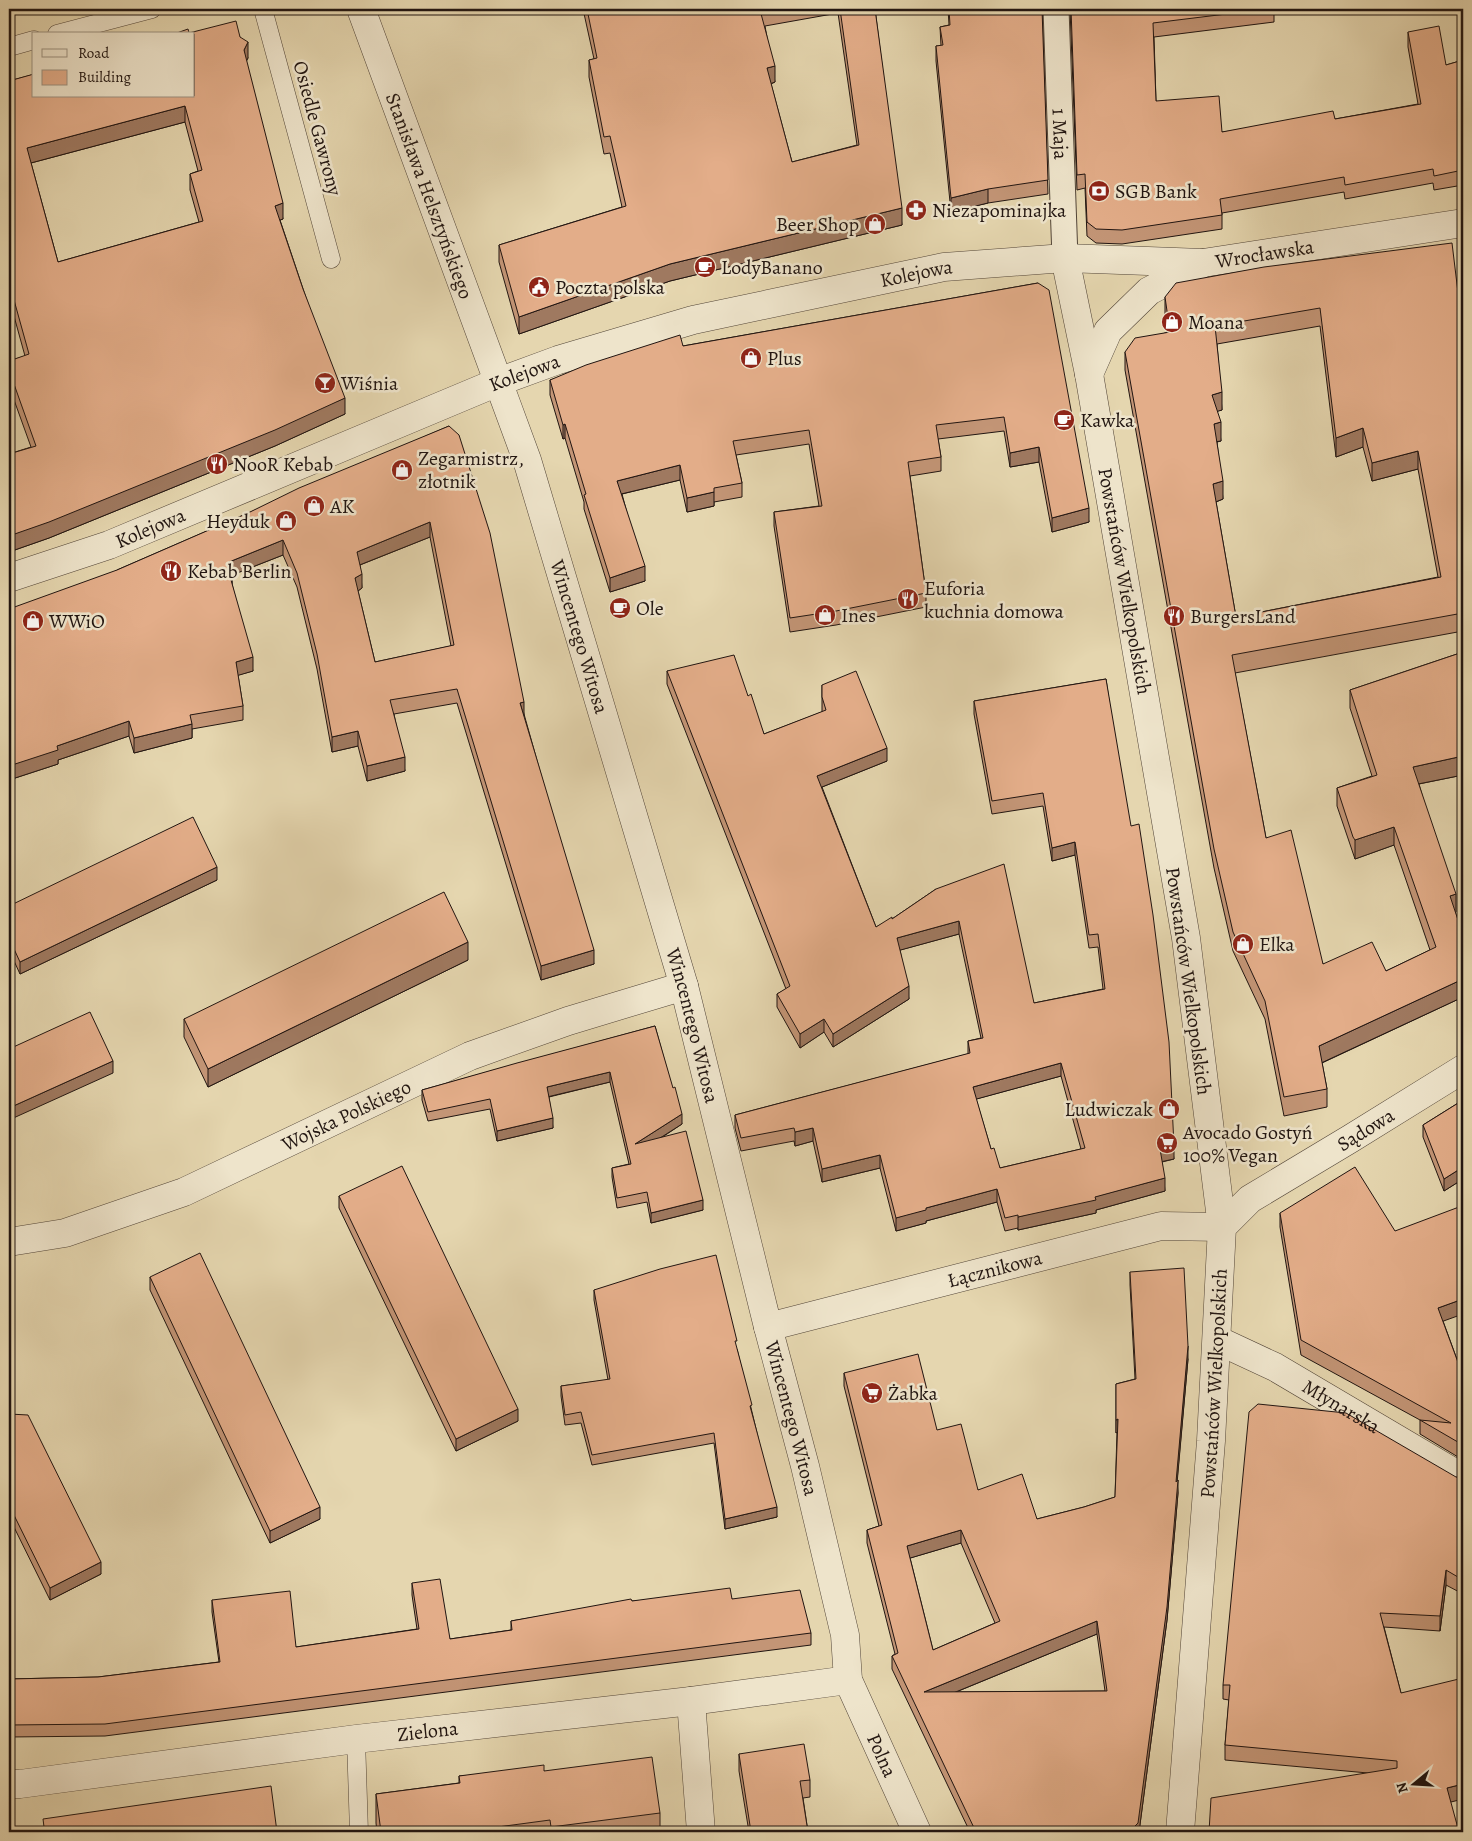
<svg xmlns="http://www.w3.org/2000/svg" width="1472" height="1841" font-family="Alegreya,serif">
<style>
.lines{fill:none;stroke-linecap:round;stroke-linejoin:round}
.service-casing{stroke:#524538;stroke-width:19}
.pedestrian-casing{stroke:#524538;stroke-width:27}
.minor-casing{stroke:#524538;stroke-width:29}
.tertiary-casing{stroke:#524538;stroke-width:29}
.service{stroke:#eee4cb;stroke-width:18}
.pedestrian{stroke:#eee4cb;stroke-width:25}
.minor{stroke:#eee4cb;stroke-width:28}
.tertiary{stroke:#eee4cb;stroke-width:28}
.wall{fill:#c39576;stroke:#211511;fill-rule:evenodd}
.shaded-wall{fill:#9f7960;stroke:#211511}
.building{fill:#e3ad89;stroke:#211511;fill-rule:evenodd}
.labels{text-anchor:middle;stroke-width:5;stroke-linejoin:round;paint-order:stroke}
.street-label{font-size:20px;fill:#211511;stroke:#eee4cb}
.poi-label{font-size:20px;fill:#211511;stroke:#eee4cb;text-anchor:start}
</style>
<rect width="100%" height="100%" fill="#e5d6af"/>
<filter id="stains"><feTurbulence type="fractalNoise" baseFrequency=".004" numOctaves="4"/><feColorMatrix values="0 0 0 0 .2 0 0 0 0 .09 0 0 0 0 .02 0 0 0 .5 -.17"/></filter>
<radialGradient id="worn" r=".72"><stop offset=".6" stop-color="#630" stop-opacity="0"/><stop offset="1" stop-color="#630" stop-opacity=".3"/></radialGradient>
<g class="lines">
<!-- service casing -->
<g class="service-casing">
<path id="service" d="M263 9 331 259
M57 34 152 9
M9 47 34 40
M356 1739 359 1832"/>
</g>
<!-- pedestrian casing -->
<g class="pedestrian-casing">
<g id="pedestrian">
<path id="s1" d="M1056 9 1065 258"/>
</g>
</g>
<!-- minor casing -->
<g class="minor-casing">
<g id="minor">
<path id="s2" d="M361 9 527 460 684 986 768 1327 805 1466 845 1635 848 1680 917 1832"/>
<path d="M1089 374 1108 331 1149 291 1203 263"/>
<path id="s3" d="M9 1242 65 1233 184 1192 470 1056 568 1021 684 986"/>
<path id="s4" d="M768 1327 1161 1226 1222 1227 1186 938 1089 374 1065 258"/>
<path id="s5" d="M1217 1340 1275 1367 1463 1478"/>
<path d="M691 1701 701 1832"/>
<path id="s6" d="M9 1784H20L356 1739 691 1701 848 1680"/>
</g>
</g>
<!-- tertiary casing -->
<g class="tertiary-casing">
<g id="tertiary">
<path id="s7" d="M9 578 109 545 498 382 558 360 693 320 944 267 1065 258 1203 263 1463 223"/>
<path id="s8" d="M1180 1832 1211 1441 1222 1227 1250 1199 1350 1139 1463 1069"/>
</g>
</g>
<!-- service -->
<use href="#service" class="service"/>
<!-- pedestrian -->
<use href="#pedestrian" class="pedestrian"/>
<!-- minor -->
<use href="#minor" class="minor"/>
<!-- tertiary -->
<use href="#tertiary" class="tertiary"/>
</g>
<!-- wall -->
<path class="wall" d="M583 9H875L902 225 670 281 519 334 499 262V245L622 207 610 153 604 154 589 77V60L594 59ZM838 13 857 145 792 162 771 84 775 82 765 26Z
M948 9H1042L1048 194 988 203 951 212 936 61V46H941L940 27 949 25Z
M1070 9H1286V11L1274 12V22L1154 37 1156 101 1222 132 1335 119 1418 104 1408 47V32L1446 65 1463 60V185L1434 190 1433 183 1345 199 1344 192 1222 213V229L1122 244 1096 243 1087 236 1085 188 1077 190Z
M189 33 240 37 248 58 246 61 283 219 280 220 345 414 275 446 49 538 9 552V454L31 447 9 386V361L25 356 9 298V81ZM185 122 198 171 190 174V190L199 222 58 262 31 163Z
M1038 283 1089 522 1052 532 1039 462 1010 467 1004 431 938 439 941 457V471L910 476 926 593V607L836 625 790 632 774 526V512L819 506 809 444 736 455 742 483V497L714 502V506L687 512 680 480 622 494 645 581 610 592 584 509V502L565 438 563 439 550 395V380L683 346Z
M1165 297 1463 308V631L1235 673 1266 838 1323 964 1386 971 1430 950 1394 845 1355 859 1337 806V788L1372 776 1350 708V690L1463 652V775L1419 784 1455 912 1463 935V997L1322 1063 1327 1089V1107L1284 1116 1265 1019 1233 951 1214 868 1125 370V352L1167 332 1165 315ZM1320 326 1336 457 1363 447 1372 481 1418 469 1438 577 1236 617 1216 502 1223 499 1217 442 1221 441 1217 411 1222 410 1217 344Z
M449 426 524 714 594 964 541 980 457 703 394 714 405 771 367 781 358 746 332 752 317 669 297 587 283 555 232 575V584L253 671 238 675 243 706V720L192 729V738L134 753 129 736 58 760V764L9 780 117 570ZM430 537 451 646 375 662 358 591 362 588 360 565Z
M667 671 748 696 764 734 822 712V685L887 761 822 787 876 927 892 919 936 889 1034 1003 1103 989 1098 947 1089 948 1075 855 1052 861 1043 806 992 814 974 714V701L1106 679 1174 1159 1162 1162 1165 1191 1096 1210V1213L1018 1230V1228L1005 1231 997 1202 926 1221V1223L896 1231 880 1168 822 1182 813 1141 795 1146 794 1141 741 1151 735 1128V1115L968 1054V1041L981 1038 959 934 900 950 909 999 833 1047 824 1032 800 1048 777 1007V994L786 989 667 684ZM1061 1076 1081 1149 1000 1168 991 1149 976 1099Z
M217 880 20 974 9 950V906Z
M468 960 208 1087 184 1037V1019Z
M655 1026 682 1124 661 1138 703 1210 651 1223 647 1202 617 1208 612 1177V1168L629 1164 610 1082 549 1097 553 1128 497 1141 490 1109 428 1121 422 1100V1090Z
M1463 1100V1179L1444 1191 1423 1137V1125Z
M339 1196 518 1421 456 1451 339 1208Z
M1280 1213 1443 1321 1463 1376V1460L1420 1434V1420L1301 1355 1280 1227Z
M1130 1272 1188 1359 1177 1481 1178 1493 1167 1620 1139 1832H970L892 1669V1656L895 1654 867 1543V1530L879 1526 844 1386V1373L937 1430 978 1490 1037 1519 1084 1507 1115 1497 1117 1432 1116 1433V1384L1135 1379 1130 1285ZM961 1543 995 1623 933 1650 910 1558ZM1097 1634 1105 1691 956 1692Z
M150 1277 320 1519 270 1543 150 1290Z
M594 1290 737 1349 777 1517 725 1529 714 1443 592 1465 581 1423 565 1425 561 1396V1386L608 1380 594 1300Z
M9 1414 101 1574 50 1600 9 1517Z
M1456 1477 1463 1479V1594L1446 1585 1440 1631 1384 1627 1401 1693 1463 1799 1368 1773 1225 1760V1745L1229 1700 1223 1699V1685Z
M412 1583 450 1639 511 1630V1621L632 1601 732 1599 811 1633V1645L105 1736 9 1737V1679L98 1677 219 1662 212 1612V1600L296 1647 417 1629 412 1595Z
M739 1754 810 1780V1797L803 1798 808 1832H749L739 1771Z
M544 1771 660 1813V1832H377L376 1823V1794L459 1783V1776Z"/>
<!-- shaded-wall -->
<path class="shaded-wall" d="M248 42V58L244 66V50Z
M775 66V82L767 85V68Z
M185 106V122L27 164V148Z
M988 189V203L951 212V198Z
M283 203V219L275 222V206Z
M902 208V225L670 281 519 334V317L670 264Z
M1222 392V410L1212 413V395Z
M345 398V414L275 446 49 538 9 552V536Z
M1221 422V441L1214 442V424Z
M565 424V438L563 439V425Z
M1363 428V447L1336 457V438Z
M1039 447V462L1010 467V453Z
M1418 451V469L1372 481V463Z
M680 465V480L617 495V481Z
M1223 481V499L1213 503V484Z
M714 492V506L687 512V498Z
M1089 508V522L1052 532V518Z
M430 522V537L357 566V552Z
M283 540V555L232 575V587L229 588V562Z
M645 566V581L610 592V578Z
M362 574V588L355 593V578Z
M253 657V671L236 676V662Z
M524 702V717L520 703Z
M129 721V736L58 760V764L9 780V766L57 746Z
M192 724V738L134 753V738Z
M358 731V746L332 752V737Z
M887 748V761L817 789V776Z
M1463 756V775L1413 785V767Z
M405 757V771L367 781V766Z
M1394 827V845L1355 859V840Z
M1075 842V855L1052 861V848Z
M217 867V880L20 974V962Z
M1456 894V912L1450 914V896Z
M959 921V934L897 951V938Z
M468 942V960L208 1087V1069Z
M594 950V964L541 980V966Z
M1463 979V997L1319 1064V1046Z
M909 986V999L833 1047V1034Z
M824 1019V1032L800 1048V1034Z
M113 1061V1073L9 1120V1108Z
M1061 1063V1076L973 1100V1087Z
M610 1072V1082L547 1097V1087Z
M682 1114V1124L635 1154V1144Z
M553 1118V1128L497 1141V1131Z
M813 1128V1141L795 1146V1132Z
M1174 1146V1159L1160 1162V1149Z
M880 1155V1168L822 1182V1169Z
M1463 1167V1179L1444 1191V1179Z
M1165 1178V1191L1096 1210V1213L1018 1230V1217Z
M997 1189V1202L926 1221V1223L896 1231V1218L926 1208Z
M703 1200V1210L651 1223V1213Z
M1463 1299V1314L1438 1323V1308Z
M1188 1346V1359L1176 1495V1482Z
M518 1409V1421L456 1451V1439Z
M1118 1419V1432L1116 1433V1420Z
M1178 1480V1493L1167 1620 1139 1832H1131Z
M320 1507V1519L270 1543V1531Z
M777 1507V1517L725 1529V1519Z
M961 1530V1543L907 1559V1546Z
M101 1562V1574L50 1600V1588Z
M1446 1570V1585L1440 1631V1616Z
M1097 1621V1634L924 1705V1692Z
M1463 1784V1799L1447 1803V1788Z"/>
<!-- building -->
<path class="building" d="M587 9H765L760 10 775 66 767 68 792 162 859 145 840 9H875L902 208 670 264 519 317 499 245 626 206 610 136 604 137 589 60 597 58Z
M949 9H1042L1048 180 988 189 951 198 936 46 943 45 940 27 950 25Z
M1071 9H1267L1153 23 1156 101 1219 96 1222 132 1333 111 1335 119 1421 104 1408 32 1439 26 1446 65 1463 60V170L1434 176 1433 169 1345 185 1344 177 1220 199 1222 215 1122 230 1096 229 1087 222 1085 174 1077 175Z
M236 21 240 37 248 42 244 50 283 203 275 206 303 289 345 398 275 430 49 522 9 536V454L36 446 9 370V361L29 354 9 282V81L34 74V96H194V34H174L188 29 189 33ZM185 106 202 170 190 174 203 221 58 262 27 148Z
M1452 243 1460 309 1463 308V613L1232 655 1266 838 1291 830 1323 964 1372 942 1386 971 1436 947 1394 827 1355 840 1353 837 1337 788 1377 775 1350 690 1463 652V756L1413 767 1456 894 1450 896 1463 935V979L1319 1046 1327 1089 1284 1097 1265 1001 1233 932 1214 849 1125 352 1135 338 1170 332 1165 297 1176 283 1264 267ZM1320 308 1336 438 1363 428 1372 463 1418 451 1441 577 1236 617 1213 484 1223 481 1214 424 1221 422 1212 395 1222 392 1215 326Z
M1038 283 1049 290 1089 508 1052 518 1039 447 1010 453 1004 417 936 425 941 457 908 462 926 593 836 611 790 618 774 512 822 506 809 430 733 441 742 483 714 488V492L687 498 680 465 617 481 645 566 610 578 584 495 586 494 565 424 563 425 550 380 586 365 680 335 683 346Z
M449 426 459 435 490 533 524 702 520 703 594 950 541 966 457 689 390 700 405 757 367 766 358 731 332 737 317 654 297 573 283 540 229 562 232 572 229 573 253 657 236 662 243 706 190 715 192 724 134 738 129 721 57 746 58 750 9 766V609L117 570 248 513 299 488ZM430 522 454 645 375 662 355 578 362 574 357 552Z
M734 655 748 696 751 694 764 734 826 710 822 697V685L856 671 887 748 817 776 876 927 892 917V919L936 889 1004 864 1034 1003 1105 989 1098 934 1089 935 1075 842 1052 848 1043 793 992 801 974 701 1106 679 1131 826 1139 824 1153 915 1169 1042 1174 1146 1160 1149 1165 1178 1095 1197 1096 1200 1018 1217V1215L1005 1218 997 1189 926 1208V1210L896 1218 880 1155 822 1169 813 1128 795 1132 794 1128 741 1138 735 1115 970 1053 968 1041 983 1038 959 921 897 938 909 986 833 1034 824 1019 800 1034 777 994 790 986 667 671ZM1061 1063 1085 1148 1000 1168 994 1148 991 1149 973 1087Z
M193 817 217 867 20 962 9 938V906Z
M444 892 468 942 208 1069 184 1019Z
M90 1012 113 1061 9 1108V1049Z
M655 1026 673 1088 675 1087 682 1114 635 1144 686 1131 703 1200 651 1213 647 1192 617 1198 612 1168 631 1164 610 1072 547 1087 553 1118 497 1131 490 1099 428 1112 422 1090 517 1063Z
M1463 1100V1167L1444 1179 1423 1125Z
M402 1166 518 1409 456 1439 339 1196Z
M1355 1167 1395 1231 1459 1207 1463 1219V1299L1438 1308 1463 1376V1445L1420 1420 1451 1423 1301 1340 1280 1213Z
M200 1253 320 1507 270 1531 150 1277Z
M716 1255 737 1341H735L752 1405 750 1406 777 1507 725 1519 714 1433 592 1455 581 1412 565 1415 561 1386 610 1379 594 1290 660 1269Z
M1184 1268 1188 1346 1176 1482 1178 1480 1167 1607 1138 1823 1131 1830 1108 1832H976L892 1656 898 1653 867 1530 882 1525 844 1373 918 1354 937 1430 961 1424 978 1490 1022 1474 1037 1519 1084 1507 1115 1497 1118 1419 1116 1420V1384L1136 1379 1130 1272ZM961 1530 1000 1621 933 1650 907 1546ZM1097 1621 1107 1691 924 1692Z
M1258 1404 1346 1413 1456 1477 1463 1479V1580L1446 1570 1440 1616 1380 1613 1401 1693 1463 1678V1784L1447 1788 1459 1832H1209L1211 1798 1397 1768V1761L1225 1745 1230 1685H1223L1249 1412Z
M9 1414 28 1415 101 1562 50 1588 9 1505Z
M440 1579 450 1639 512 1630 511 1621 631 1599 632 1601 730 1588 732 1599 800 1590 811 1633 105 1724 9 1725V1679L98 1677 220 1662 212 1600 290 1591 296 1647 419 1629 412 1583Z
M804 1744 810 1780 800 1781 808 1832H751L739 1754Z
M652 1757 660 1813 551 1827 550 1820 468 1831V1832H381L376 1794 460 1783 459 1776 544 1765V1771Z
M271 1786 277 1832H22V1831L44 1827 43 1819Z"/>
<!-- icons -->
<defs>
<g id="bank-disc" transform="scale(1.125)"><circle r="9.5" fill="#8f2418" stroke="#eee4cb"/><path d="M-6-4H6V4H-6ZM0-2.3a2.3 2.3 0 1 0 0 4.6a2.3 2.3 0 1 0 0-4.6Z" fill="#fff"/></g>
<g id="pharmacy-disc" transform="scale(1.125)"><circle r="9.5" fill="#8f2418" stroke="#eee4cb"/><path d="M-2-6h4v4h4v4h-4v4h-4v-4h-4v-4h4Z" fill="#fff"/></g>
<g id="shop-disc" transform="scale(1.125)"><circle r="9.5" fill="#8f2418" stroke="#eee4cb"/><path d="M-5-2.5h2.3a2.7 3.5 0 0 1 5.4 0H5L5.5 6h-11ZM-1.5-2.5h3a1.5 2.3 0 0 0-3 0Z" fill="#fff"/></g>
<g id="cafe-disc" transform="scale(1.125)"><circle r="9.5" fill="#8f2418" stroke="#eee4cb"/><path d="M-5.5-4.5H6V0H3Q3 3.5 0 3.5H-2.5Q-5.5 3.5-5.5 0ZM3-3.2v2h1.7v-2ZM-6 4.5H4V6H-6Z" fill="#fff"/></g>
<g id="civic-disc" transform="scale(1.125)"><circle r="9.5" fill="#8f2418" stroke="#eee4cb"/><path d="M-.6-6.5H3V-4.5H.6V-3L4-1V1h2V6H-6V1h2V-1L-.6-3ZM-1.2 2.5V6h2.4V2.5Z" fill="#fff"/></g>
<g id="bar-disc" transform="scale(1.125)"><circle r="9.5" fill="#8f2418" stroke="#eee4cb"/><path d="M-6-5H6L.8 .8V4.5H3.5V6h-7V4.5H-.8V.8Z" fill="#fff"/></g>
<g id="restaurant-disc" transform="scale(1.125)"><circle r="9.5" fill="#8f2418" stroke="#eee4cb"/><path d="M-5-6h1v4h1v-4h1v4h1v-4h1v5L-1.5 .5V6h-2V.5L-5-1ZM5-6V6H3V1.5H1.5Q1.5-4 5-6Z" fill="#fff"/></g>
<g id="supermarket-disc" transform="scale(1.125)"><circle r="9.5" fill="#8f2418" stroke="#eee4cb"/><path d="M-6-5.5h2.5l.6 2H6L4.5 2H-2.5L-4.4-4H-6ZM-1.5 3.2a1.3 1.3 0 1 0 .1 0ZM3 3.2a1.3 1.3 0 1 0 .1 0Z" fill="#fff"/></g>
</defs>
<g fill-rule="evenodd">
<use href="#bank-disc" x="1099" y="191"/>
<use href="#pharmacy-disc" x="916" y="210"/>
<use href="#shop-disc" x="875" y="224"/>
<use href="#cafe-disc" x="705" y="267"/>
<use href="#civic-disc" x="539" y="287"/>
<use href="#shop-disc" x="1172" y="322"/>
<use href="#shop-disc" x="751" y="358"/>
<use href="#bar-disc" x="325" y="383"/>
<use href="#cafe-disc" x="1064" y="420"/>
<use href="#restaurant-disc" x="217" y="464"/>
<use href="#shop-disc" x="402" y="470"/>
<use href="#shop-disc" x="314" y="506"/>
<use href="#shop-disc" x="286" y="521"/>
<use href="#restaurant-disc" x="171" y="571"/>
<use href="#restaurant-disc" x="908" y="599"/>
<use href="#cafe-disc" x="620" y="608"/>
<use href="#shop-disc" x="825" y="615"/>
<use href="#restaurant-disc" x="1174" y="616"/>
<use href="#shop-disc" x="33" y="621"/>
<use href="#shop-disc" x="1243" y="944"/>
<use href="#shop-disc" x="1169" y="1109"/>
<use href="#supermarket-disc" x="1167" y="1143"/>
<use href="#supermarket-disc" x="872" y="1393"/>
</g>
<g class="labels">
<!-- street labels -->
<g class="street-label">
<text transform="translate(318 128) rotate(75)" y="7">Osiedle Gawrony</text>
<text dy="7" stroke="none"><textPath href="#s1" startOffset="125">1 Maja</textPath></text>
<text dy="7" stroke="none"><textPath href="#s2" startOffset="199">Stanisława Helsztyńskiego</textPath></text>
<text dy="7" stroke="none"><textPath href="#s7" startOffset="1310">Wrocławska</textPath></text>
<text dy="7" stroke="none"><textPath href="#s7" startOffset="960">Kolejowa</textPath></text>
<text dy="7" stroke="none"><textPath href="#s7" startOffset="555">Kolejowa</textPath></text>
<text dy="7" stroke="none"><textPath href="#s7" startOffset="150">Kolejowa</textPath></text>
<text transform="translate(1125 581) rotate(80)" y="7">Powstańców Wielkopolskich</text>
<text dy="7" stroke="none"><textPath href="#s2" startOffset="665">Wincentego Witosa</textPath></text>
<text transform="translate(1189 981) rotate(82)" y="7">Powstańców Wielkopolskich</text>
<text dy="7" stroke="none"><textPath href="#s2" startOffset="1070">Wincentego Witosa</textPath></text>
<text dy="7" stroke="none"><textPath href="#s3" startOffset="362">Wojska Polskiego</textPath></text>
<text dy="7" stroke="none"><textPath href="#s8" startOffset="781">Sądowa</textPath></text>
<text dy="7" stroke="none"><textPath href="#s4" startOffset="234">Łącznikowa</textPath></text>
<text dy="7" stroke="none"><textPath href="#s8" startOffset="450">Powstańców Wielkopolskich</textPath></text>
<text dy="7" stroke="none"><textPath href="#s5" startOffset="141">Młynarska</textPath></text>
<text dy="7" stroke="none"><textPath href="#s2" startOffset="1475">Wincentego Witosa</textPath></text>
<text dy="7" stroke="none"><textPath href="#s6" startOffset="422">Zielona</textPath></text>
<text dy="7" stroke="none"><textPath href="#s2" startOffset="1826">Polna</textPath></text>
</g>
<!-- poi labels -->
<g class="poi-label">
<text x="1115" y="198">SGB Bank</text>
<text x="932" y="217">Niezapominajka</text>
<text x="859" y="231" text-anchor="end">Beer Shop</text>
<text x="721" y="274">LodyBanano</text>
<text x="555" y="294">Poczta polska</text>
<text x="1188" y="329">Moana</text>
<text x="767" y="365">Plus</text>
<text x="341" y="390">Wiśnia</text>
<text x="1080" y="427">Kawka</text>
<text x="418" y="465">Zegarmistrz,<tspan x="418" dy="23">złotnik</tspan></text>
<text x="233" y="471">NooR Kebab</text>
<text x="330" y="513">AK</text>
<text x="270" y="528" text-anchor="end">Heyduk</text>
<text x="187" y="578">Kebab Berlin</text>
<text x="924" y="595">Euforia<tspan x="924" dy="23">kuchnia domowa</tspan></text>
<text x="636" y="615">Ole</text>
<text x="841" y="622">Ines</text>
<text x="1190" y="623">BurgersLand</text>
<text x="49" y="628">WWiO</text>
<text x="1259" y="951">Elka</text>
<text x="1153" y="1116" text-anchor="end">Ludwiczak</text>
<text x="1183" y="1139">Avocado Gostyń<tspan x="1183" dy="23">100% Vegan</tspan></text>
<text x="888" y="1400">Żabka</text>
</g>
</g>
<!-- margin -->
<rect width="1472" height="1841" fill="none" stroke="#e5d6af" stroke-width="30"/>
<rect x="10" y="10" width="1452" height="1821" fill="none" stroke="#211511" stroke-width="2.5"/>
<rect x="15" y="15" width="1442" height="1811" fill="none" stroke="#211511"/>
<!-- legend -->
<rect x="32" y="32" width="162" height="65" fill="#eee4cb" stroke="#9c9181"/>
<rect x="42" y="49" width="25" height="8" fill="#eee4cb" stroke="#9c9181"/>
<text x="78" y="58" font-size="15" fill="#211511">Road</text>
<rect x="42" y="70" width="25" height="15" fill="#e3ad89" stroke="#9c9181"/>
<text x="78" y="82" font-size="15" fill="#211511">Building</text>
<!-- north arrow -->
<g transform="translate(1414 1784) rotate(252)" stroke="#eee4cb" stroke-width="4" paint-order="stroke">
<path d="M0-4L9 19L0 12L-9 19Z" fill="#211511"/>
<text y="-8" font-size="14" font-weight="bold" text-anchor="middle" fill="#211511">N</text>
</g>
<rect width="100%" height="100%" filter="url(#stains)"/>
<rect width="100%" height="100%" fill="url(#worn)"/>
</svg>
